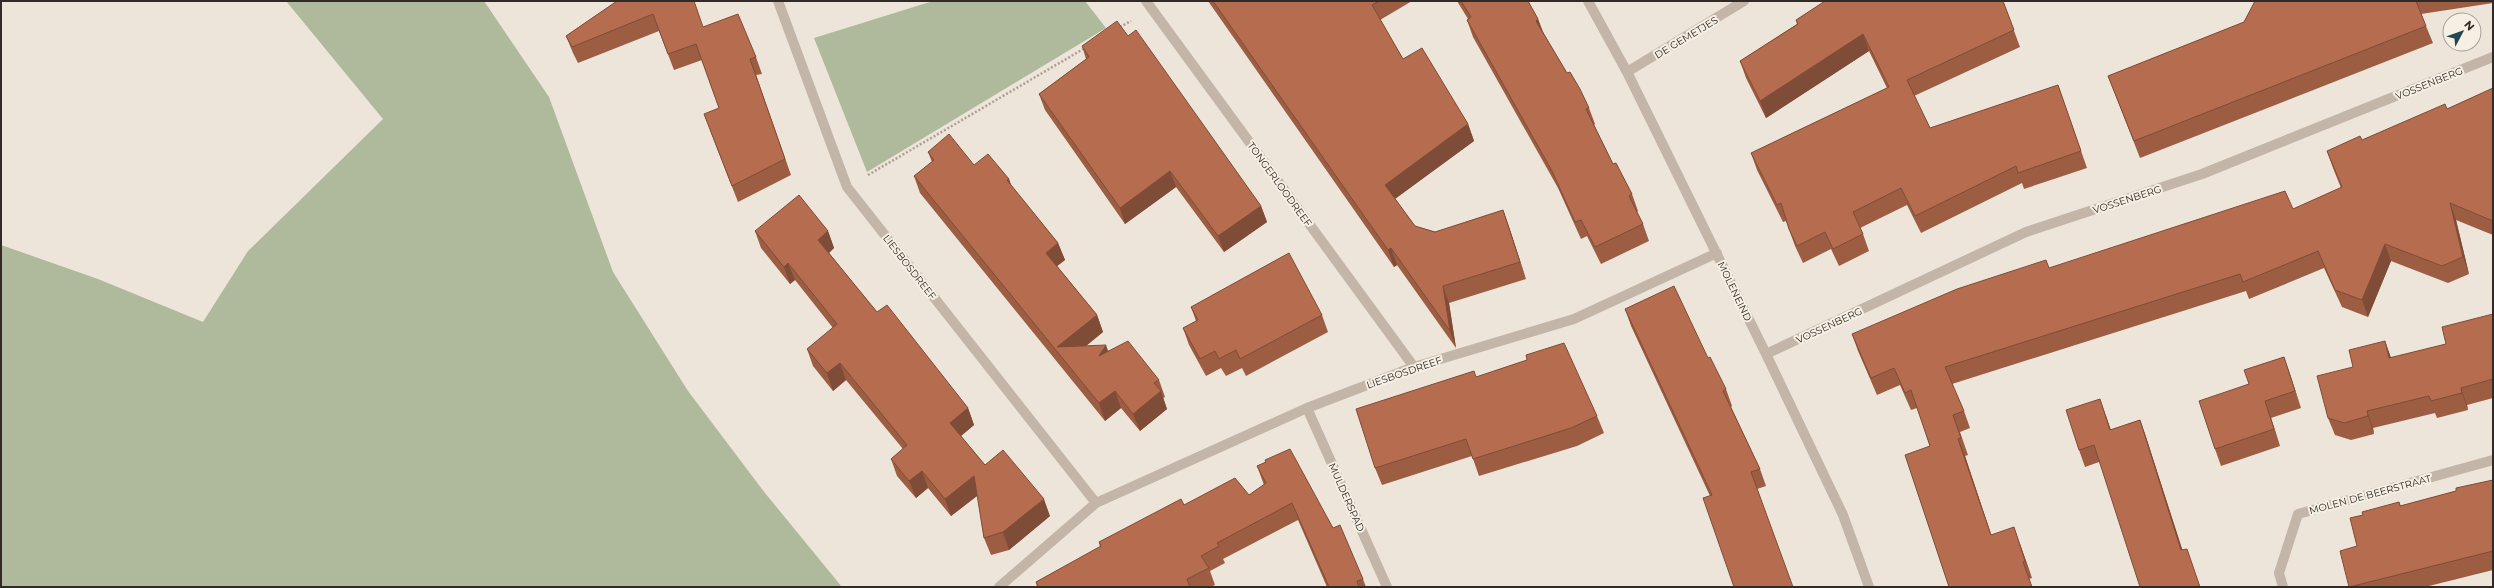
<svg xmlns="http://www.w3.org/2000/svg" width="2494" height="588" font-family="Montserrat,sans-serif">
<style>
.green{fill:#aeba9b}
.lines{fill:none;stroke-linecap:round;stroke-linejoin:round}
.path{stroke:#af9f91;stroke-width:2.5;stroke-dasharray:2 2;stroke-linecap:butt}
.street{stroke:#c3b5a7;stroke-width:10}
.wall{fill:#9d5d43}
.shaded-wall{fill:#7f4c37}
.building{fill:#b66c4e;stroke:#7f4c37}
.labels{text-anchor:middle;stroke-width:4;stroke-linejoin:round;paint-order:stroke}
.street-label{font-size:10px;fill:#312a26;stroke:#f6efe4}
</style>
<rect width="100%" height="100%" fill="#ede5d9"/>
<!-- green -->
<path class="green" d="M286 1H484L549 97 613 272 688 391 765 493 842 587H1V245L98 279 203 322 248 251 383 119Z
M933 1H1085L1106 28 867 172 814 38Z"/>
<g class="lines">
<!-- path -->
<path class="path" d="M1120 27 1131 21
M868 175 1085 48"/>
<!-- street -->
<path class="street" d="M778 1 847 187 1096 503
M1146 1 1414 367
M1588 1 1627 72 1766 354 1843 515 1869 587
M1627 72 1744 1
M1766 354 2026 232 2202 174 2493 57
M1307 408 1387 587
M999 587 1096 503 1307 408 1414 367 1574 319 1717 253
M2283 587 2279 573 2298 514 2493 460"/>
</g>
<!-- wall -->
<path class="wall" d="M617 1 703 27 756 57 762 74 756 75 791 175 738 202 710 130 719 108 702 60 674 70 659 31 578 63 573 53 566 36Z
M1208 1H1412L1380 20 1403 59 1468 124 1474 141 1395 199 1415 226 1435 232 1503 210 1509 227 1526 279 1449 303 1456 348 1397 265 1394 267Z
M1457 1H1528L1538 19 1544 34 1567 73 1589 108 1595 124 1594 125 1613 164 1632 194 1638 211 1637 212 1643 224 1649 241 1601 264 1587 236 1581 239 1558 188 1473 37 1467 20 1468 19Z
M2003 1 2020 47 1914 96 1930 128 2058 85 2087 168 2024 189 2022 183 1921 233 1907 205 1860 228 1863 234 1869 251 1839 266 1831 249 1803 263 1795 246 1786 221 1783 222 1757 170 1751 153 1887 88 1869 51 1766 118 1746 78 1740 61 1797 24 1796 20Z
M2255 1H2493V3L2421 14 2433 43 2140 158 2108 76 2244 22Z
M1128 36 1261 206 1267 222 1224 252 1176 187 1125 224 1045 110 1039 94 1086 59 1082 46Z
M2493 88V235L2456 220 2469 274 2448 283 2391 261 2368 317 2342 307 2324 268 2249 299 2246 291 1952 384 1964 411 1970 428 1960 432 1968 455 1965 456 1991 535 2020 544 2032 578 2029 579 1949 587 1930 446 1917 408 1911 410 1900 385 1877 395 1858 351 1852 334 2049 268 2293 209 2341 188 2333 168 2327 151 2362 140 2447 109Z
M928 152 974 165 1009 179 1011 186 1058 243 1065 260 1057 266 1097 315 1103 332 1086 346 1108 351 1159 380 1165 397 1163 398 1167 409 1140 431 1121 408 1105 421 920 193 914 176 932 162Z
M755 231H828L834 248 829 253 877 312 968 408 974 425 961 436 985 465 1050 516 1009 550 991 555 984 538 978 495 951 516 928 488 916 498 897 476 891 459 903 449 846 380 833 391 813 366 807 349 833 328 795 280 790 284 761 248Z
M1191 307 1322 315 1328 332 1246 376 1242 368 1226 376 1221 368 1206 376 1189 345 1183 328 1196 321Z
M1625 309 1726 389 1732 406 1731 407 1760 469 1766 486 1757 489 1734 587 1710 496 1631 326Z
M2493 314V398L2467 405 2468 410 2437 418 2435 413 2373 428 2374 434 2351 440 2335 435 2328 418 2353 367 2385 341 2391 358 2446 344Z
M2284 357 2301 408 2271 418 2280 446 2221 466 2215 449 2249 384Z
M1476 377 1597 416 1604 433 1577 446 1479 476 1472 456 1382 485 1375 468Z
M2106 416 2111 430 2140 420 2146 437 2182 550 2193 566 2099 462 2085 467 2079 450Z
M1265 460 1333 528 1363 579 1366 587H1327L1298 520 1223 559 1225 563 1210 571 1215 585 1210 587H1036H1037L1036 582 1100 547 1099 542 1184 505 1249 495 1264 485 1257 466 1266 462Z
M2493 480V570L2425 587H2349L2357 546 2363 515 2399 502 2401 506 2456 491Z"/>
<!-- shaded-wall -->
<path class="shaded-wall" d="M1538 19 1544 36 1536 21Z
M1863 34 1869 51 1766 118 1760 101Z
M1468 124 1474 141 1392 201 1385 185Z
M1170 171 1176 187 1125 224 1120 208Z
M1009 179 1015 196 1007 180Z
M2450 203 2456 220 2469 274 2463 257Z
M1261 206 1267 222 1224 252 1218 236Z
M1503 210 1509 227 1526 279 1520 262Z
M828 231 834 248 824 257 818 240Z
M1058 243 1065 260 1052 270 1046 253Z
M2385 244 2391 261 2368 317 2362 300Z
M1391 248 1397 265 1394 267 1388 250Z
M788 263 795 280 790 284 784 267Z
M1443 286 1449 303 1456 348 1450 331Z
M1097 315 1103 332 1066 362 1057 347Z
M2385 341 2391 358H2389Z
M1106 345 1112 362 1099 356Z
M2284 357 2290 374 2301 408 2295 391Z
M840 363 846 380 833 391 827 373Z
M2461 388 2467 405 2468 410 2462 393Z
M1115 391 1121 408 1105 421 1099 403Z
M1161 391 1167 409 1140 431 1133 414Z
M2100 399 2106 416 2116 447 2110 430Z
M2265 401 2271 418 2280 446 2274 429Z
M968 408 974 425 956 440 950 423Z
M2367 411 2373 428 2374 434 2368 416Z
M2140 420 2146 437 2188 567 2181 550Z
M1958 439 1965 456 1997 552 1991 535Z
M922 471 928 488 916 498 909 481Z
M974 476 981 493 951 516 945 499Z
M1044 499 1050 516 1009 550 1003 532Z
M2014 527 2032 578 2025 561Z"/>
<!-- building -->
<path class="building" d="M617 1H694L703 27 738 14 756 57 750 59 785 159 732 186 704 114 719 108 696 44 668 54 653 14 572 47 566 36Z
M1213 1H1379L1372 5 1403 59 1422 48 1468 124 1385 185 1415 226 1435 232 1503 210 1520 262 1443 286 1450 331 1391 248 1388 250Z
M1461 1H1528L1538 19 1536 21 1567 73 1570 72 1580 89 1589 108 1586 109 1613 164 1616 163 1632 194 1629 196 1643 224 1595 247 1581 220 1575 222 1552 171 1467 20 1471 17Z
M1825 1H2003L2014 30 1907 80 1930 128 2058 85 2081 151 2018 173 2016 166 1915 216 1901 188 1853 212 1863 234 1833 249 1825 232 1797 246 1789 229 1781 203 1777 205 1751 153 1889 87 1863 34 1760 101 1740 61 1798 24 1796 20Z
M2255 1H2416L2426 26 2134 141 2108 76 2244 22Z
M1117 21 1128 36 1136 30 1261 206 1218 236 1170 171 1120 208 1039 94 1089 57 1082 46Z
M2493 88V221L2450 203 2463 257 2442 266 2385 244 2362 300 2335 290 2318 251 2243 282 2240 274 1945 367 1964 411 1953 415 1961 438 1958 439 1991 535 2014 527 2025 561 2023 562 2032 587H1949L1905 455 1930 446 1911 390 1905 393 1894 368 1871 378 1852 334 1957 289 2046 260 2049 268 2285 191 2293 209 2342 187 2327 151 2360 136 2362 140 2445 104 2447 109Z
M949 134 974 165 988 154 1009 179 1007 180 1058 243 1046 253 1097 315 1057 347 1106 345 1099 356 1128 341 1159 380 1154 383 1161 391 1133 414 1115 391 1099 403 914 176 934 160 928 152Z
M799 195 828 231 818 240 877 312 887 305 968 408 950 423 985 465 1003 450 1044 499 1003 532 984 538 974 476 945 499 922 471 909 481 891 459 907 445 840 363 827 373 807 349 837 324 788 263 784 267 755 231Z
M1289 253 1322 315 1240 359 1236 350 1219 359 1215 351 1200 359 1183 328 1198 320 1191 307Z
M1674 286 1708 358 1710 357 1726 389 1723 391 1760 469 1751 472 1793 587H1734L1703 498 1712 495 1625 309Z
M2493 314V379L2461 388 2462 393 2431 401 2429 396 2367 411 2368 416 2344 423 2328 418 2317 376 2353 367 2349 350 2385 341 2389 358 2446 344 2442 327Z
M1564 343 1597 416 1571 428 1473 459 1466 439 1375 468 1356 409 1474 371 1476 377 1527 360 1526 355Z
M2284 357 2295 391 2265 401 2274 429 2215 449 2199 401 2249 384 2244 370Z
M2100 399 2110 430 2140 420 2181 550 2187 549 2200 587H2140L2094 445 2079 450 2066 410Z
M1290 449 1333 528 1340 525 1363 579 1357 581 1359 587H1329L1292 503 1217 543 1219 546 1201 556 1209 568 1187 579 1190 587H1036L1038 586 1036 582 1101 546 1099 542 1181 499 1184 505 1235 478 1249 495 1266 483 1257 466 1266 462 1265 460Z
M2493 480V551L2349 587 2340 551 2357 546 2350 518 2363 515 2362 512 2399 502 2400 506 2456 491V488Z"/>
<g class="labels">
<!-- street labels -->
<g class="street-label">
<text transform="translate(1686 37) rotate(-31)" y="4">DE GEMETJES</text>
<text transform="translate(2429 83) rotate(-22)" y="4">VOSSENBERG</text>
<text transform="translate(1280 184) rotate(54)" y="4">TONGERLOODREEF</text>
<text transform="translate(2127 199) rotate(-18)" y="4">VOSSENBERG</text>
<text transform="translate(910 267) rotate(52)" y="4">LIESBOSDREEF</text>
<text transform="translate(1735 291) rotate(64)" y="4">MOLENEIND</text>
<text transform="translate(1829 325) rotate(-25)" y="4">VOSSENBERG</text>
<text transform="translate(1404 372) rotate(-19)" y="4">LIESBOSDREEF</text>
<text transform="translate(2370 494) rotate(-15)" y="4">MOLEN DE BEERSTRAAT</text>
<text transform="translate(1347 497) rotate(66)" y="4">MULDERSPAD</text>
</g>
</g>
<!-- border -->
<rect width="2494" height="588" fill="none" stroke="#312a26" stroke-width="4"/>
<!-- north arrow -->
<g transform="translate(2462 32) rotate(49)"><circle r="19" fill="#f6efe4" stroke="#a7a098"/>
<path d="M0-3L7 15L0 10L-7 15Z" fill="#21484d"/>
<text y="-6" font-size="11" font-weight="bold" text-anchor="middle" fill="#312a26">N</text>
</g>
</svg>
